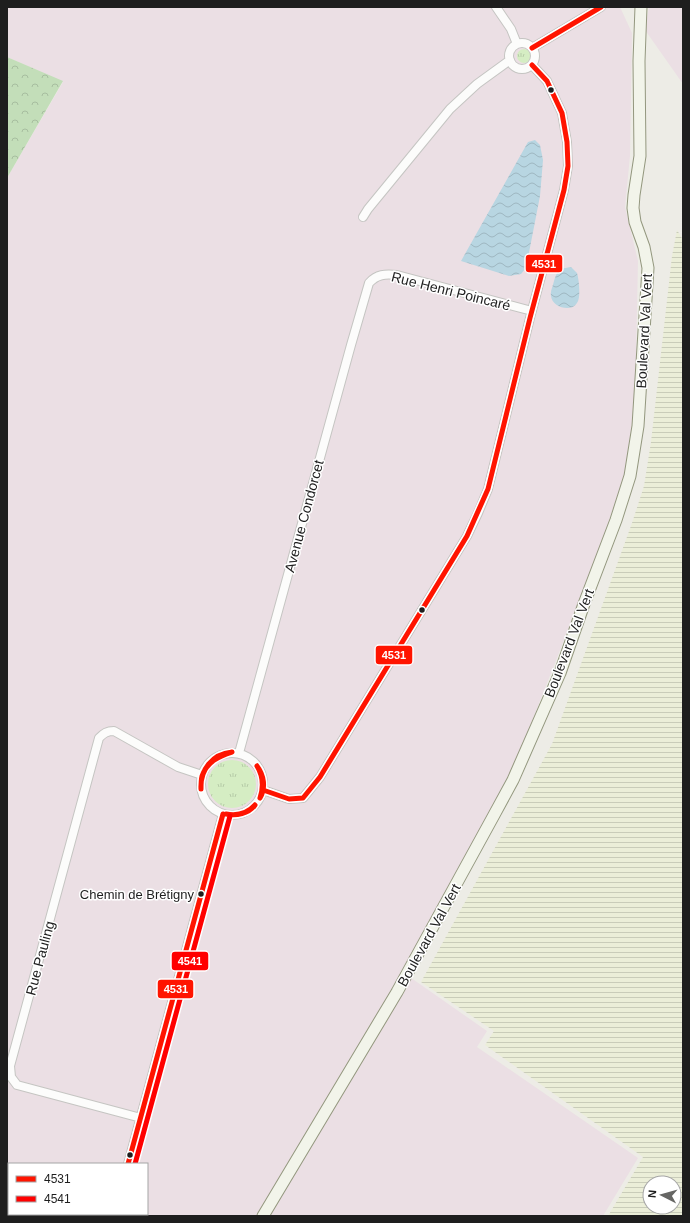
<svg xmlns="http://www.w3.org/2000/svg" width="690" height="1223" font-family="Helvetica,sans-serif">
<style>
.industrial{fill:#ebdfe4;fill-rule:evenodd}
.farmland{fill:url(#farmland-rules);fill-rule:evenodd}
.grass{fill:url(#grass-tufts)}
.forest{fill:url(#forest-crowns)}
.water{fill:url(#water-waves)}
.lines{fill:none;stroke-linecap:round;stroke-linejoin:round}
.street-casing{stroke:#c5c5c2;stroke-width:10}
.secondary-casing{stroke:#93977e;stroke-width:13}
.street{stroke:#fcfcfb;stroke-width:8}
.secondary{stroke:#f2f4ea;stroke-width:11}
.bus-1-casing{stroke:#fff;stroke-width:8}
.bus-2-casing{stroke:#fff;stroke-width:8}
.bus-1{stroke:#ff1400;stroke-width:5}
.bus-2{stroke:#f00;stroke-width:5}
.bus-dot{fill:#1e1e1e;stroke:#fff;stroke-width:1.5}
.labels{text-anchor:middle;stroke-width:3;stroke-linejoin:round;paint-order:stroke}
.bus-label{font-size:13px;fill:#1e1e1e;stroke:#fff;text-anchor:end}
.street-label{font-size:14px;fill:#1e1e1e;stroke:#fff}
.line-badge{stroke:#fff;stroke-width:1.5}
.badge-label{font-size:11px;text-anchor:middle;font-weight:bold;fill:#fff}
</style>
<defs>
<pattern id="farmland-rules" width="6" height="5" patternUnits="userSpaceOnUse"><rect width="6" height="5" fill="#ebeed8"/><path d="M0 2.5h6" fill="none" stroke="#c9ccb9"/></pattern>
<pattern id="grass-tufts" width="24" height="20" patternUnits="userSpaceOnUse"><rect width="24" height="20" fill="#d5edc3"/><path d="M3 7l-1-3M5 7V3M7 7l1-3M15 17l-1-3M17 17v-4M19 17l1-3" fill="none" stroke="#b6cba7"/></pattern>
<pattern id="forest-crowns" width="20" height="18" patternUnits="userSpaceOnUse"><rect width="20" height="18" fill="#c3deb9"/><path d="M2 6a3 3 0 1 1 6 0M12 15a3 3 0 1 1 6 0" fill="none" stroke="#a7be9f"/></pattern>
<pattern id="water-waves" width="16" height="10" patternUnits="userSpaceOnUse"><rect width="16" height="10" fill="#b8d6e2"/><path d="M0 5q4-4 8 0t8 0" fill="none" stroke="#9eb7c1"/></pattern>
</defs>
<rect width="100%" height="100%" fill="#edece6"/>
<!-- industrial -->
<path class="industrial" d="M7 7H620L632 33 630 156 625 207 638 261 635 404 624 476 598 554 506 787 404 973 487 1031 477 1047 638 1158 603 1216H7V178L63 82 7 57ZM9 1164H147V1214H9Z
M649 7H683V84L645 30Z"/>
<!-- farmland -->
<path class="farmland" d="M677 230 683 240V1216H608L643 1157 485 1045 494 1031 421 982 552 744 632 523 644 486 651 442 672 256ZM650 1183H674V1207H650Z"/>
<!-- grass -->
<path class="grass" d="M517 56a7 7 0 1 1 14 0a7 7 0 1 1-14 0Z
M208 784a24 24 0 1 1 48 0a24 24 0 1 1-48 0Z"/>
<!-- forest -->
<path class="forest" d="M7 57 63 81 7 178Z"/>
<!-- water -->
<path class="water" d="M535 140 540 145 543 160 540 196 526 268 521 274 509 276 461 261 528 142Z
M571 267 577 273C579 279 581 298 577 303 571 313 552 307 551 296 550 291 553 286 554 281 558 269 559 269 571 267Z"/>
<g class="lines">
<!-- street casing -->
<g class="street-casing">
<path id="street" d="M496 7 511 29 517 44
M509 56a13 13 0 1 1 26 0a13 13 0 1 1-26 0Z
M532 48 601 7
M363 217 368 209 450 109 477 84 510 60
M201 784a31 31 0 1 1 62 0a31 31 0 1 1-62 0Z
M239 753 351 345 369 283C377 274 385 274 397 275L532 311
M263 790 289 799 303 798 320 777 467 536 478 513 488 489 530 318 564 190 568 166 567 142 562 113 547 81 532 65
M141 1118 17 1085 11 1077 10 1066 99 738C104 733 107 731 114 731L178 767 202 775
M128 1164 223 814
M113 1216V1214"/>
</g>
<!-- secondary casing -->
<g class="secondary-casing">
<path id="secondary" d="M263 1216 397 992 494 815 513 780 560 673 584 604 616 520 630 476 638 426 648 268 644 247 635 222 633 208 634 195 640 156 639 61 641 7"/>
</g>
<!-- street -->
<use href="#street" class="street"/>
<!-- secondary -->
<use href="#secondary" class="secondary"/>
<!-- bus-1 casing -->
<g class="bus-1-casing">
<path id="bus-1" d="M532 48 601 7
M257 766C264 775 266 788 260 798
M257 766C263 776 264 786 260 798
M201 789C200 770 212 754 232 752
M201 789C201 785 201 780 202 776 207 762 219 756 232 752
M263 790 289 799 303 798 320 777 467 536 488 489 530 318 564 190 568 166 567 142 562 113 547 81 532 65
M226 814C237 816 247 814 255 805
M226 814C236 816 249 814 255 805
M128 1164 223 814"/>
</g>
<!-- bus-2 casing -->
<g class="bus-2-casing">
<path id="bus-2" d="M135 1164 230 816"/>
</g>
<!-- bus-1 -->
<use href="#bus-1" class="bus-1"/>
<!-- bus-2 -->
<use href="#bus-2" class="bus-2"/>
</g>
<!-- markers -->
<g class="bus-dot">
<circle cx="551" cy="90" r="3.5"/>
<circle cx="422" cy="610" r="3.5"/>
<circle cx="201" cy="894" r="3.5"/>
<circle cx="130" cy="1155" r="3.5"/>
</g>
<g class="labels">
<!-- bus labels -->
<g class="bus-label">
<text x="194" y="899">Chemin de Brétigny</text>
</g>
<!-- street labels -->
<g class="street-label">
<text transform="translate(451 291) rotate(14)" y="5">Rue Henri Poincaré</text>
<text transform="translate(644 331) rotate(-87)" y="5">Boulevard Val Vert</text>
<text transform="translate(304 516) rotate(-75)" y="5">Avenue Condorcet</text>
<text transform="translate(569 643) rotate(-69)" y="5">Boulevard Val Vert</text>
<text transform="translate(429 935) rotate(-61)" y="5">Boulevard Val Vert</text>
<text transform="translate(40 958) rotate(-75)" y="5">Rue Pauling</text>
</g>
</g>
<g class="line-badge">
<rect x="525" y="254" width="38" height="19" rx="4" fill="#ff1400"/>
<rect x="375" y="645" width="38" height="20" rx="4" fill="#ff1400"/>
<rect x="171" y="951" width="38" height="20" rx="4" fill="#f00"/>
<rect x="157" y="979" width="37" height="20" rx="4" fill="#ff1400"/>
</g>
<g class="badge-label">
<text x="544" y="268">4531</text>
<text x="394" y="659">4531</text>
<text x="190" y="965">4541</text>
<text x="176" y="993">4531</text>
</g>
<!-- border -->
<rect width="690" height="1223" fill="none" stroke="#1e1e1e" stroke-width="16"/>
<!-- legend -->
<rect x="8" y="1163" width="140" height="52" fill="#ffffff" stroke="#a5a5a5"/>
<rect x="16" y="1176" width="20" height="6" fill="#ff1400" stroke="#a5a5a5"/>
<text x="44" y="1183" font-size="12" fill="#1e1e1e">4531</text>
<rect x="16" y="1196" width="20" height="6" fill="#ff0000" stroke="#a5a5a5"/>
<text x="44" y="1203" font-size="12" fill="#1e1e1e">4541</text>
<!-- north arrow -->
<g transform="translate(662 1195) rotate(276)"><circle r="19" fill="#ffffff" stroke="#a5a5a5"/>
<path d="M0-3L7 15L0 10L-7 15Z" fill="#666664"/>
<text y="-6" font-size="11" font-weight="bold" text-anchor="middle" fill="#1e1e1e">N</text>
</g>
</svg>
